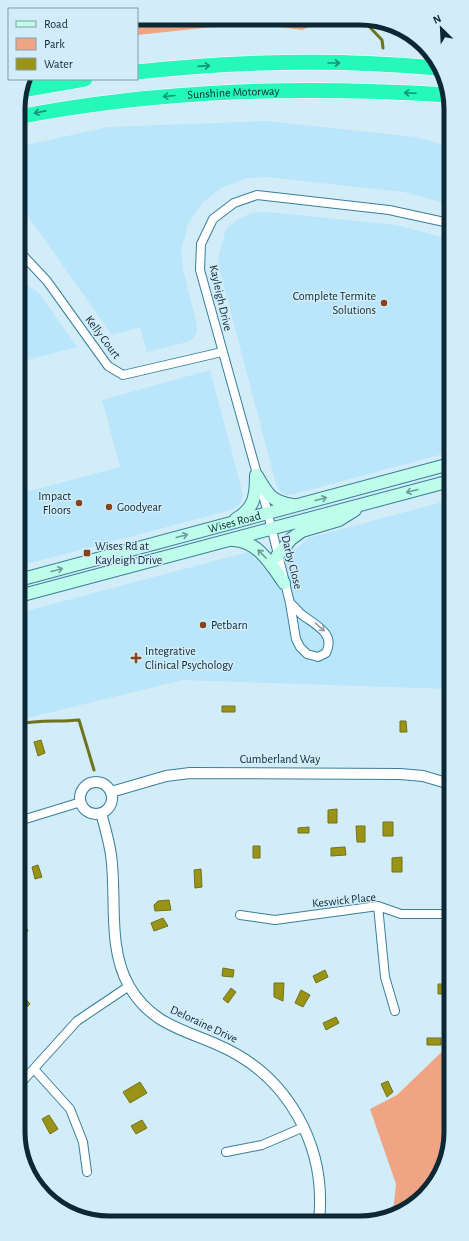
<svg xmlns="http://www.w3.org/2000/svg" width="469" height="1241" font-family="'Alegreya Sans',sans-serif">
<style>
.built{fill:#b9e6fa}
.green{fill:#efa583}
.water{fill:#9a9315;stroke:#6f731e}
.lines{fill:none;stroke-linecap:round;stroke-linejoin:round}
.stream{stroke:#6f731e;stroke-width:3}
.minor-casing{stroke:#397f9a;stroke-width:10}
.tertiary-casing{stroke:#397f9a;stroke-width:12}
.secondary-casing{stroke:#397f9a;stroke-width:14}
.motorway-casing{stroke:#fff;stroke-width:16}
.minor{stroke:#fff;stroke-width:8}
.tertiary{stroke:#fff;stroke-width:10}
.secondary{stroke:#befdea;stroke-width:12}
.motorway{stroke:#26f8ba;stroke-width:15}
.oneway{stroke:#189077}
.oneway2{stroke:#6d9d98}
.oneway3{stroke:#919ea4}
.poi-dot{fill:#87411b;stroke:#d2ecf8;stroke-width:1.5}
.labels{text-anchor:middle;stroke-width:3;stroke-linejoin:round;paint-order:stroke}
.street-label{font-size:12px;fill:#0b2834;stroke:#d2ecf8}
.poi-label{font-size:12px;fill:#0b2834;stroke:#d2ecf8;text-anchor:start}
.rim{fill:none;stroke:#0b2834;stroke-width:5}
</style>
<rect width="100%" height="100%" fill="#d2ecf8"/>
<!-- built -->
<path class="built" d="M267 121 415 137 449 146V204L404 192 266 177 247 178 221 188 202 203 188 224 181 252 183 270 197 324V332L193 338 187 342 147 352 140 327 112 335 28 216 18 218V147L108 127Z
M267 212 396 225 449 239 450 452 294 494 286 495 280 491 276 484 220 271 218 258 226 229 237 220 251 213Z
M18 279 39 293 77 347 19 362Z
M210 370 243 495 240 504 231 510 19 566V494L120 467 102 400Z
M450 500V689L183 680 19 720V613L248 552 256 559 297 548 309 538Z"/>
<!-- green -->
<path class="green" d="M137 18 330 19 302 30 251 23 137 35Z
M451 1043V1138L429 1192 393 1213 396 1184 370 1109 397 1095Z"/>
<!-- water -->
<path class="water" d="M222 706H235V712H222Z
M400 721H406L407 732H400Z
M41 740 45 753 38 756 34 742Z
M337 809V823H328V810Z
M383 822H393V836H383Z
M356 826H365V842H357Z
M309 827V833H298V828Z
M253 846H260V858H253Z
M345 847 346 855 331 856V848Z
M402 857V872H392V858Z
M38 865 42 877 35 879 32 867Z
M201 869 202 887 195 888 194 870Z
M169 900 171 910 155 911 154 905 158 901Z
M163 918 168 926 154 931 151 923Z
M19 926 28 930 24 938 19 936Z
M223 968 234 970 233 977 222 976Z
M325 970 328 977 316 983 313 976Z
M274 983H284L283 1001 274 997Z
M438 984H449V994H438Z
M231 988 236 992 228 1003 223 999Z
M301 990 310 995 303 1007 295 1003Z
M20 992 30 1004 25 1009 20 1002Z
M336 1017 339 1023 326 1030 323 1023Z
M427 1038H441V1045H427Z
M388 1081 393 1092 387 1097 381 1084Z
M140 1082 147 1093 130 1103 123 1092Z
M49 1115 58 1129 50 1134 42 1119Z
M142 1120 147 1128 136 1134 131 1126Z"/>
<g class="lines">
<!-- stream -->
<path class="stream" d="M363 20 382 40 383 48
M445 119 449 120
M19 724C38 720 59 722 79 720L94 770"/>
<!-- minor casing -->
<g class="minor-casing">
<path id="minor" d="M18 250 47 281 108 366 123 375 222 352
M290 603C294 606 297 610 301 614 315 625 336 633 326 653L318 657 307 654 300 647 296 639 290 603 266 506 200 270 201 244 213 219 234 203 257 195 389 210 449 223
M19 821 81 802
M378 906 385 977 395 1011
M240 915 275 920 378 906 401 914H450
M34 1069 70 1109 83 1142 87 1172
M20 1084 77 1021 129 986
M226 1152 262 1145 304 1127"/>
</g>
<!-- tertiary casing -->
<g class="tertiary-casing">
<path id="tertiary" d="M80 798a16 16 0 1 1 32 0a16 16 0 1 1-32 0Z
M111 792 166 776 190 773 400 774 423 776 450 784
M101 813C105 827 109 841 111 855 117 897 107 947 129 986 151 1024 182 1029 218 1045 288 1075 327 1146 319 1221"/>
</g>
<!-- secondary casing -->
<g class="secondary-casing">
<g id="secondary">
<path d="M257 476C267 494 272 502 293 505"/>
<path d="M236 519C255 508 256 495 256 475"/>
<path d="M233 540C258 541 271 564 284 583"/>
<path d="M277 556 291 539 302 531 339 520 355 510"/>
<path id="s1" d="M19 580 450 464"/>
<path d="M19 596 450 481"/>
</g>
</g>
<!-- motorway casing -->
<g class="motorway-casing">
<g id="motorway">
<path d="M137 72C236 61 338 59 437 68"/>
<path d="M22 90 85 79"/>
<path id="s2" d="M18 117C162 89 304 86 449 95"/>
</g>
</g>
<!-- minor -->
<use href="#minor" class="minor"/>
<!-- tertiary -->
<use href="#tertiary" class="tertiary"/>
<!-- secondary -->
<use href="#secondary" class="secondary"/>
<!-- motorway -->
<use href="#motorway" class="motorway"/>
</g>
<!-- one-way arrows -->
<defs><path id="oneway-shaft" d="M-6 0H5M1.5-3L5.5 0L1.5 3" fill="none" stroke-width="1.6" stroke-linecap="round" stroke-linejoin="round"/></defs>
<g class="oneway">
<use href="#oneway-shaft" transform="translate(334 63)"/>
<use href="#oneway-shaft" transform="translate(204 66) rotate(-4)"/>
<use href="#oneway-shaft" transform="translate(410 93) rotate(-177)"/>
<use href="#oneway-shaft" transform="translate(169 96) rotate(175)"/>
<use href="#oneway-shaft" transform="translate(40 112) rotate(169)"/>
</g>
<g class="oneway2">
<use href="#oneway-shaft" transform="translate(412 491) rotate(165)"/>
<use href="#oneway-shaft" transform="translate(321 499) rotate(-15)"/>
<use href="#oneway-shaft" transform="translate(182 536) rotate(-15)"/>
<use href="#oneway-shaft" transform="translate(262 554) rotate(-134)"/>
<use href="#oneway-shaft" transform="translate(57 570) rotate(-15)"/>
</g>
<use class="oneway3" href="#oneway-shaft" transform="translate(320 627) rotate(41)"/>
<!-- markers -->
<g class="poi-dot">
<circle cx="384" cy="303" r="4"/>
<circle cx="79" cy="503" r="4"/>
<circle cx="109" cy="507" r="4"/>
<rect x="83" y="549" width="8" height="8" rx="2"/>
<circle cx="203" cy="625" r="4"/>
<path d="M134 652h4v4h4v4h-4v4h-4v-4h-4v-4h4z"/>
</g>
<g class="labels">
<!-- street labels -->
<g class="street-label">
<text dy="4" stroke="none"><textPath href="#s2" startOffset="217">Sunshine Motorway</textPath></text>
<text transform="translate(221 298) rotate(77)" y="4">Kayleigh Drive</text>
<text transform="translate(103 337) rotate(53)" y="4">Kelly Court</text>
<text dy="4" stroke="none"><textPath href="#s1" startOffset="223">Wises Road</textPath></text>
<text transform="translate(292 562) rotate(76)" y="4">Darby Close</text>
<text x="280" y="763">Cumberland Way</text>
<text transform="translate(344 900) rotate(-6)" y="4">Keswick Place</text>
<text transform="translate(204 1024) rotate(25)" y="4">Deloraine Drive</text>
</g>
<!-- poi labels -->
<g class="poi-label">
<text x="376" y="300" text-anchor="end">Complete Termite<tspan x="376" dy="14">Solutions</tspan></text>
<text x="71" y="500" text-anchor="end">Impact<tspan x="71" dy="14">Floors</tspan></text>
<text x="117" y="511">Goodyear</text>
<text x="95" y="550">Wises Rd at<tspan x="95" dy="14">Kayleigh Drive</tspan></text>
<text x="211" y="629">Petbarn</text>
<text x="145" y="655">Integrative<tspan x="145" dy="14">Clinical Psychology</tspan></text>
</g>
</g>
<!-- crop -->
<path d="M0 0H469V1241H0ZM109 25H360A84 84 0 0 1 444 109V1132A84 84 0 0 1 360 1216H109A84 84 0 0 1 25 1132V109A84 84 0 0 1 109 25Z" fill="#d2ecf8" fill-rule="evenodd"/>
<path class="rim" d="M109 25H360A84 84 0 0 1 444 109V1132A84 84 0 0 1 360 1216H109A84 84 0 0 1 25 1132V109A84 84 0 0 1 109 25Z"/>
<!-- legend -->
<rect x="8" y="8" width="130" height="72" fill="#d2ecf8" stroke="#829eaa"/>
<rect x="16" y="21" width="20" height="6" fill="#befdea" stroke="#829eaa"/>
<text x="44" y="28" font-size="12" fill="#0b2834">Road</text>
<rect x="16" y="38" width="20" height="12" fill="#efa583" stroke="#829eaa"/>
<text x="44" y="48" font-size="12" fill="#0b2834">Park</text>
<rect x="16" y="58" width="20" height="12" fill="#9a9315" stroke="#829eaa"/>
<text x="44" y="68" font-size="12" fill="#0b2834">Water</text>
<!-- north arrow -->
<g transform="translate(441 28) rotate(336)" stroke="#d2ecf8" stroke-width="3" paint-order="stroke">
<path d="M0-3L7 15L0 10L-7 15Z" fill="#0b2834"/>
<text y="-6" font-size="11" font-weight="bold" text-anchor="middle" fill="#0b2834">N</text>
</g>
</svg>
